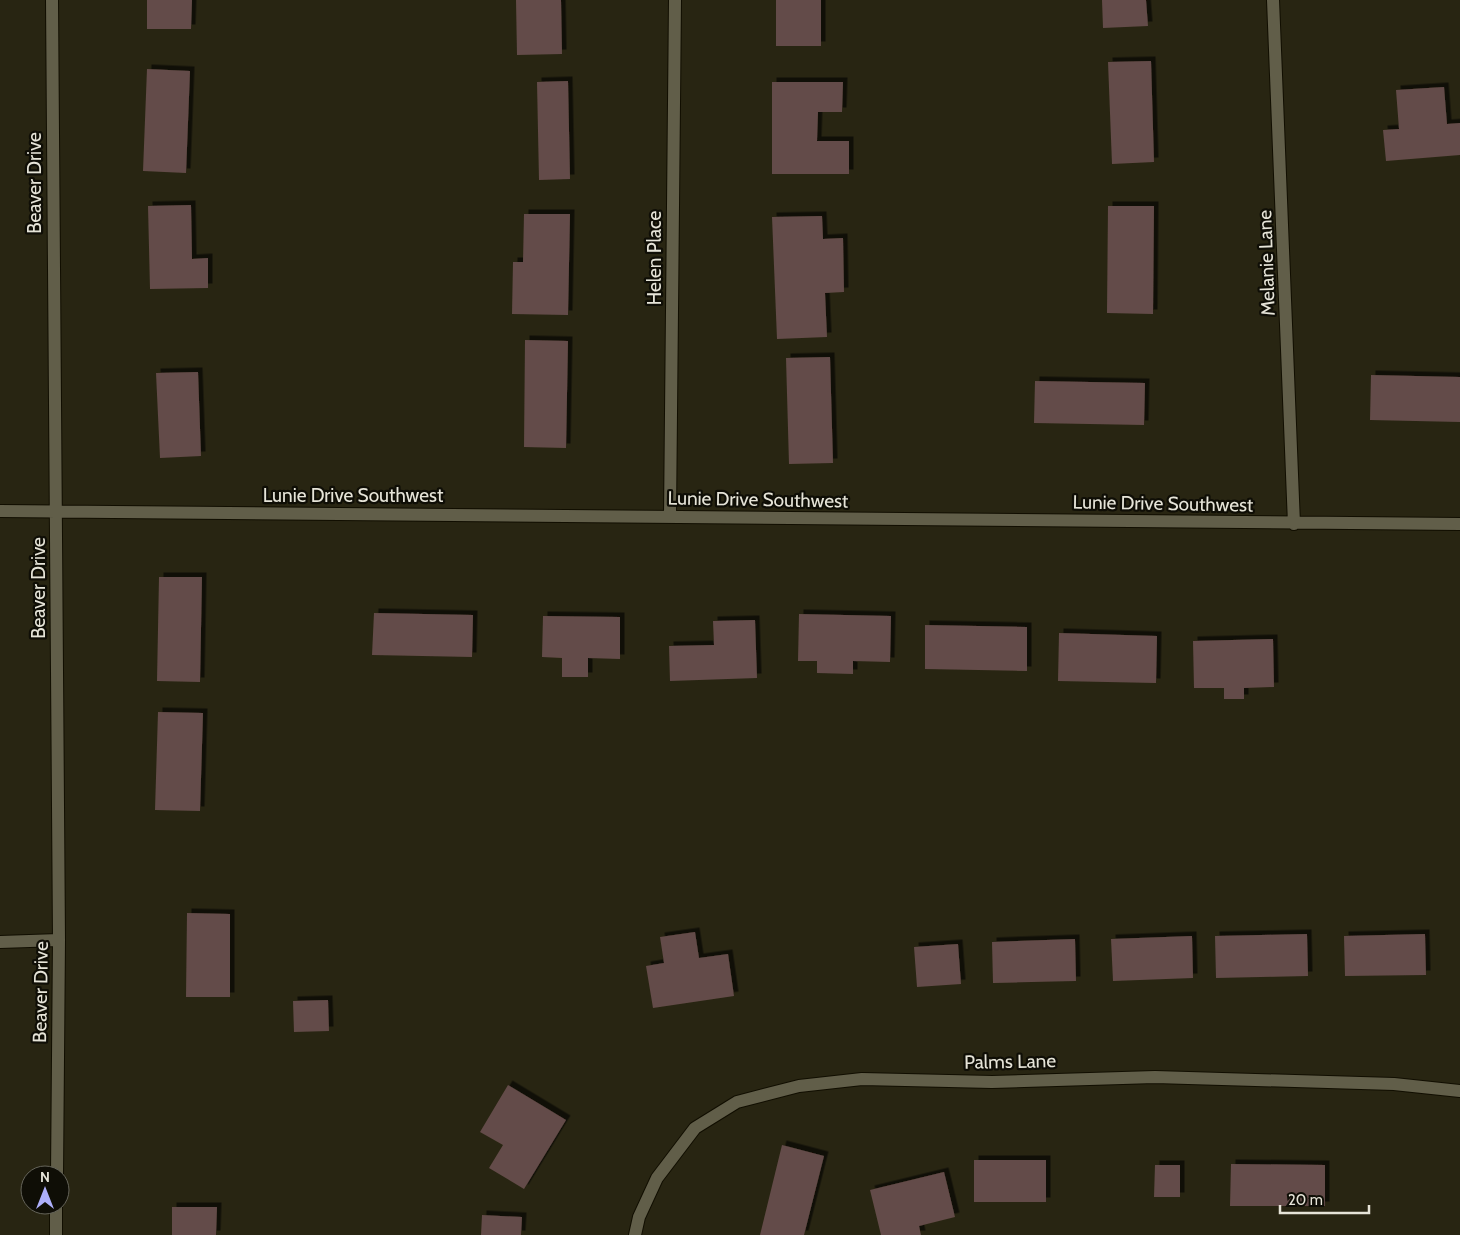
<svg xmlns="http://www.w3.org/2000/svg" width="1460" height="1235" font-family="Cabin,sans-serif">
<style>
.building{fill:#634b48;filter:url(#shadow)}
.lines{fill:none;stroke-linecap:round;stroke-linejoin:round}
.minor-casing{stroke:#110e00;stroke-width:14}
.minor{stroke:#615e49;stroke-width:12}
.labels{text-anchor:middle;stroke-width:4.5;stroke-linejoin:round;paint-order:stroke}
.street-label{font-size:19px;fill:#e6e4d8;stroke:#0f0e06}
</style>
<defs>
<filter id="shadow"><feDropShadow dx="4.5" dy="-4.5" stdDeviation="0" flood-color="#0009"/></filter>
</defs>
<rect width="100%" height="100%" fill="#282512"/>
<!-- building -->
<path class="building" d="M147 0H192L191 29H147Z
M516 0H561L562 54 517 55Z
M776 0H821V46H776Z
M1102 0H1146L1148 26 1103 28Z
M1151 61 1154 162 1112 164 1108 62Z
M147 69 190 71 186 173 143 171Z
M568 81 570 179 539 180 537 82Z
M772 82H843L842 112H818L817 141H849V174H772Z
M1444 87 1447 124 1460 123V155L1386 161 1383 130 1399 129 1396 90Z
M191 205 192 259 208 258V288L150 289 148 206Z
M1108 206H1154L1153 314 1107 313Z
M524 214H570L568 315 512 314 513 262H523Z
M822 216 823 239 843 238 844 292 825 293 827 337 777 339 772 217Z
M525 340 568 341 566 448 524 447Z
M830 357 833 463 789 464 786 358Z
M198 372 201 456 160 458 156 373Z
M1371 375 1460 377V422L1370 420Z
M1035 381 1145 383 1144 425 1034 423Z
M159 577H202L200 682 157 681Z
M374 613 473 615 472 657 372 655Z
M799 614 891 616 890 662 853 661V674L817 673V661H798Z
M543 616 620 617V659L588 658V677H562V658L542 657Z
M755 620 757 678 670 681 669 646 714 645 713 621Z
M925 625 1027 627V671L925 669Z
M1059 633 1157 636 1156 683 1058 681Z
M1273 639 1274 687 1244 688V699H1224V688H1194L1193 641Z
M158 712 203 713 200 811 155 810Z
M187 913 230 914V997H186Z
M695 932 699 958 728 954 734 996 653 1008 646 966 664 963 660 937Z
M1307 934 1308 976 1216 978 1215 936Z
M1425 934 1426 975 1345 976 1344 936Z
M1192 936 1193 978 1113 981 1111 939Z
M1075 939 1076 981 993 983 992 942Z
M958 944 961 984 917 987 914 947Z
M328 1000 329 1031 294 1032 293 1001Z
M508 1085 566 1120 524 1189 489 1168 503 1145 480 1132Z
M782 1145 824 1156 804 1235H760Z
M974 1160H1046V1202H974Z
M1231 1164 1325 1165V1206H1230Z
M1155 1165H1180V1197H1154Z
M944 1172 955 1217 919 1226 921 1235H881L870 1190Z
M172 1207H217L216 1235H172Z
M482 1215 522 1217 521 1235H481Z"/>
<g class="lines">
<!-- minor casing -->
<g class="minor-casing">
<path id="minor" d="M52 0 59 940 57 1175
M1273 0 1294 524
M0 511 1460 524
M670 517 675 0
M0 942 59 940
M56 1235V1205
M635 1235 639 1217 657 1178 695 1128 737 1102 799 1086 862 1079 992 1082 1155 1077 1394 1084 1460 1091"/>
</g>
<!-- minor -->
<use href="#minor" class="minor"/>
</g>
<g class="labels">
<!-- street labels -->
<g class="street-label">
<text transform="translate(34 183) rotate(-90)" y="7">Beaver Drive</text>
<text transform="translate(654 258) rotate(-90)" y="7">Helen Place</text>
<text transform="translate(1266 263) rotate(-92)" y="7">Melanie Lane</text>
<text x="353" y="502">Lunie Drive Southwest</text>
<text transform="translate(758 499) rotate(1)" y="7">Lunie Drive Southwest</text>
<text transform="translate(1163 503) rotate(1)" y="7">Lunie Drive Southwest</text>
<text transform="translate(38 588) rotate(-90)" y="7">Beaver Drive</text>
<text transform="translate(40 992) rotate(-89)" y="7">Beaver Drive</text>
<text transform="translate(1010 1061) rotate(-1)" y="7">Palms Lane</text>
</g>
</g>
<!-- north arrow -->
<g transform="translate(45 1190)"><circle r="24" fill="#0f0e06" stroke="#65645a"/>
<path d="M0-4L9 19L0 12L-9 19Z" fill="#adaffb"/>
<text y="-8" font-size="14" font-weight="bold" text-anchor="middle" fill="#e6e4d8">N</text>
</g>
<!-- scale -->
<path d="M1280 1205v8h89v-8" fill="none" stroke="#e6e4d8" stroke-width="2.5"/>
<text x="1288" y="1205" font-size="15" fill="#e6e4d8" stroke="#0f0e06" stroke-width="4" paint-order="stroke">20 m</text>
</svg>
